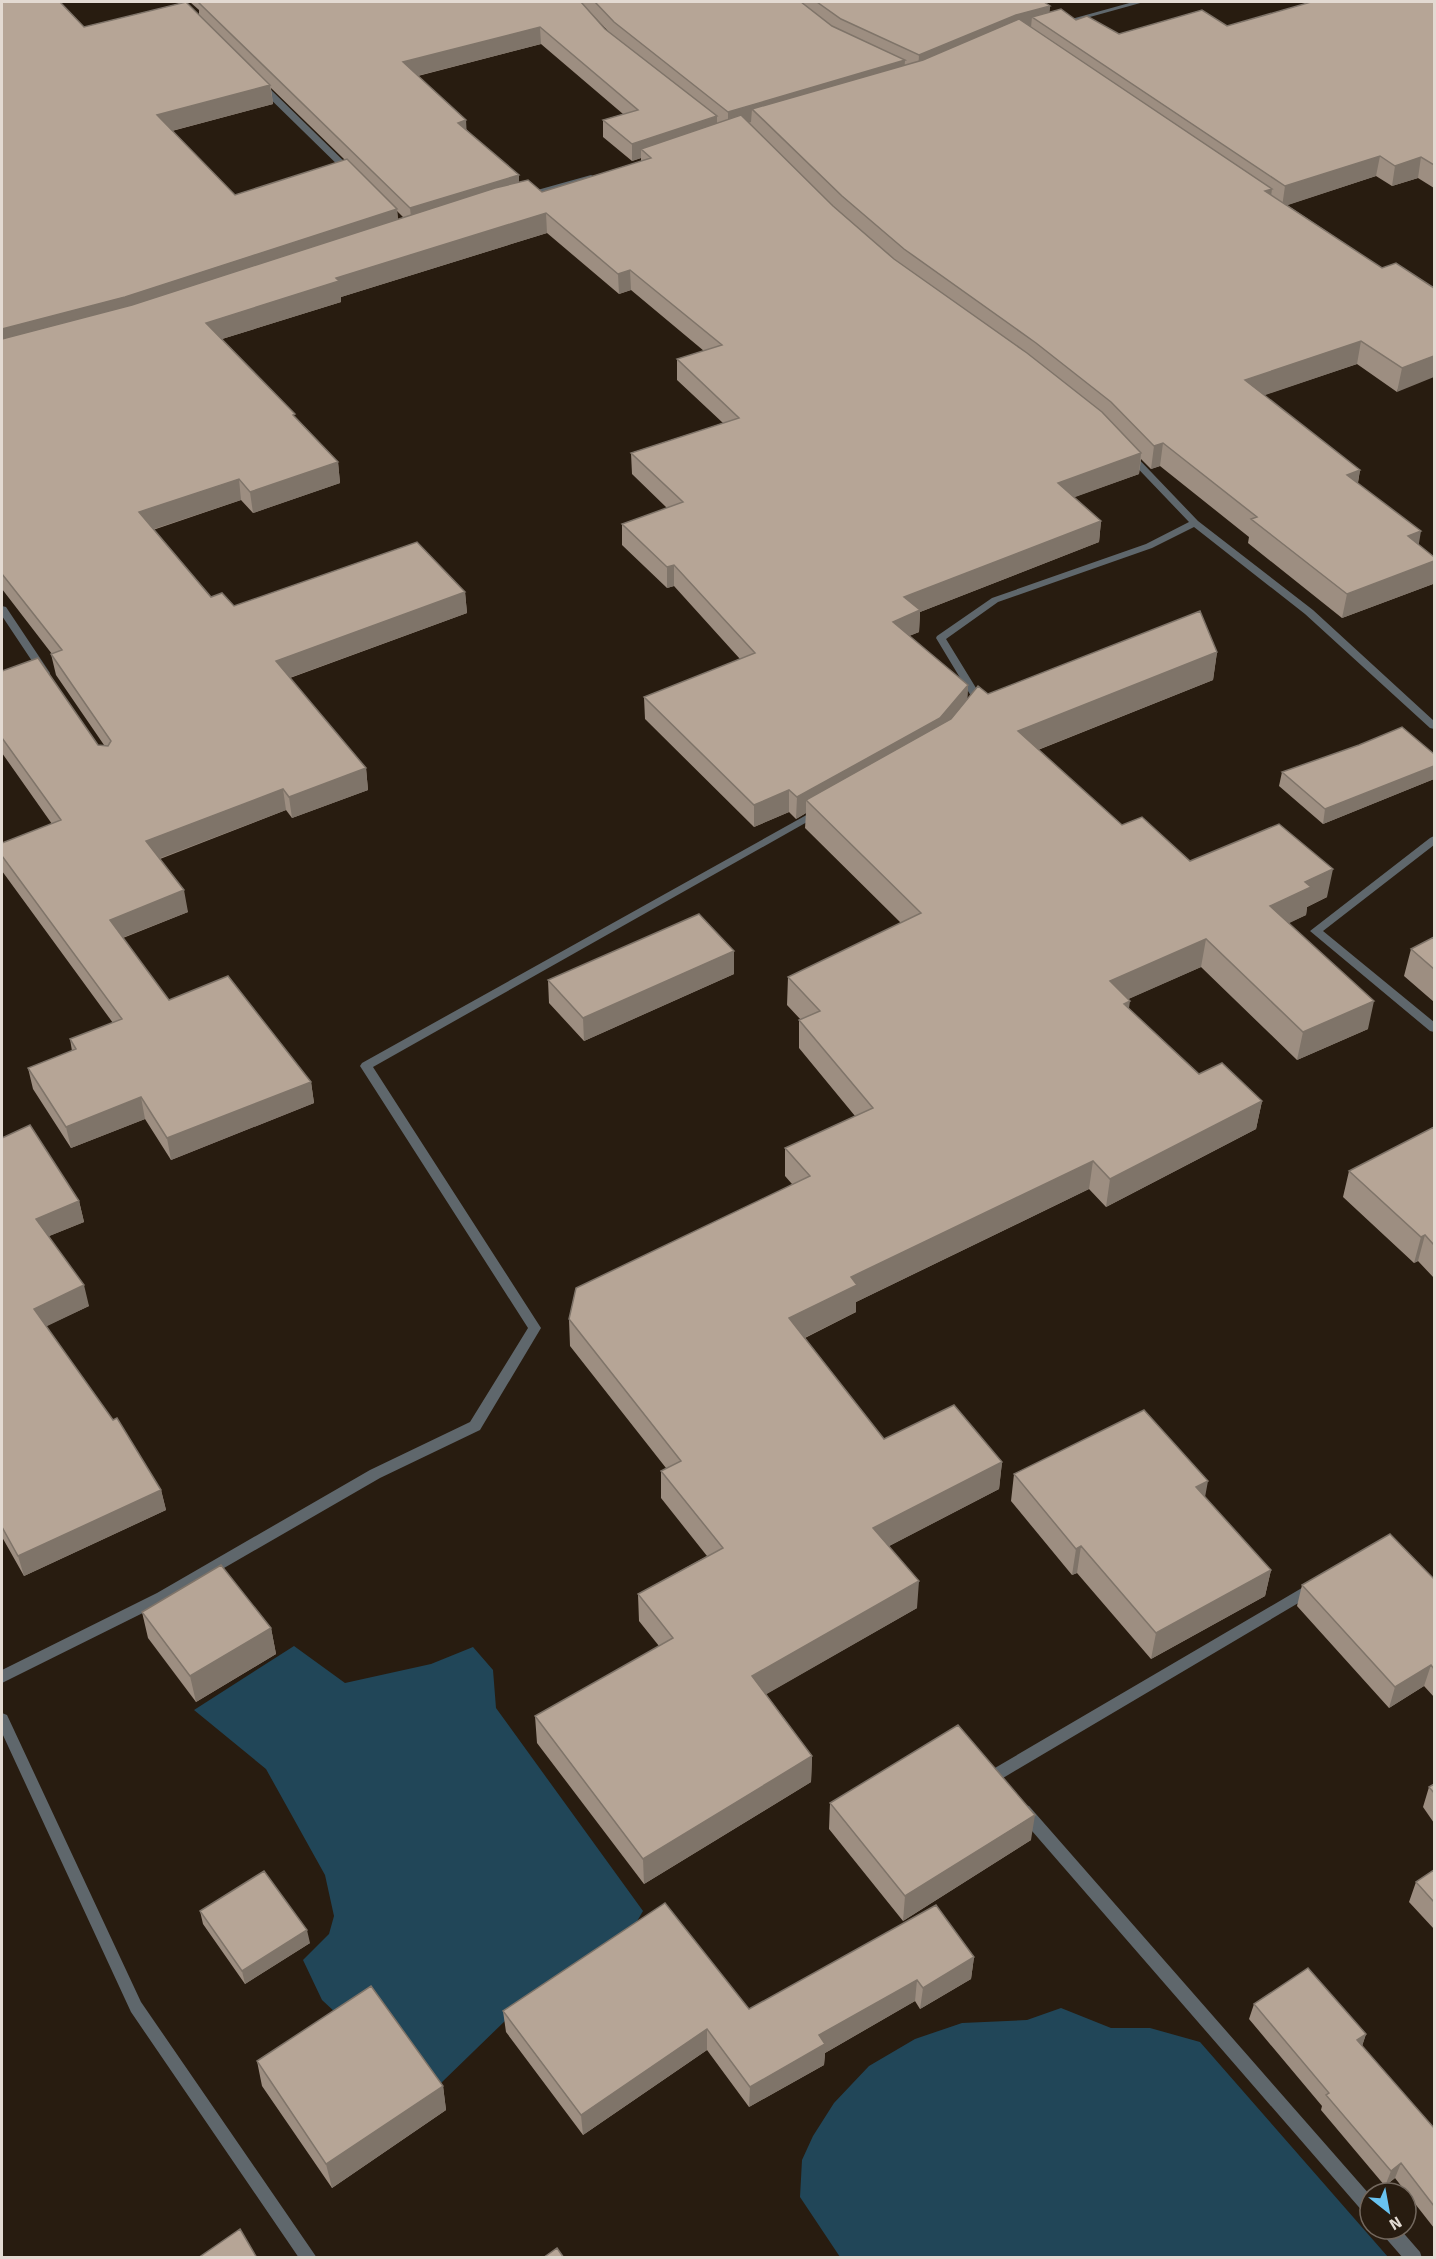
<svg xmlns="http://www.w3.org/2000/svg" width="1436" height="2259" font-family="Signika,sans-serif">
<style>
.water{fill:#214658}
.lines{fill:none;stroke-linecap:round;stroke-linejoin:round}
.minor{fill:#5f676c;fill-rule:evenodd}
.wall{fill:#9d8e81;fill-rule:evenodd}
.shaded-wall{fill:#7f7469}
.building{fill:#b6a596;stroke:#7f7469;stroke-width:1.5}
</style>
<rect width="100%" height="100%" fill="#281c10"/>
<!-- water -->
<path class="water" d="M294 1646 345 1683 431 1664 473 1647 493 1670 496 1708 643 1911 636 1923 508 2018 440 2084 383 2002 336 2013 322 2000 303 1960 329 1934 334 1916 325 1875 266 1769 194 1710Z
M1061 2008 1111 2028H1150L1200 2042 1388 2257H840L800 2197 802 2160 813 2136 834 2103 869 2066 915 2039 962 2023 1027 2020Z"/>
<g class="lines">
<!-- minor -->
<path class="minor" d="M1133 2H1144L1061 25 1057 23Z
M257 82H263L354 171V175H348L257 86Z
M591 175 595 177 594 179 527 196 523 194Z
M1128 450 1131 451 1198 521 1313 610 1434 721V729L1430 728 1305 614 1194 527 1152 548 998 602 946 639 984 701 981 705H973L972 703 974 701 936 638 937 636 992 598 1146 544 1189 522 1125 455V451Z
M2 606 6 607 50 673 49 675 45 676 40 673 2 616Z
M819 808 824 811 823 813 373 1067 541 1328 480 1430 380 1478 167 1601 2 1683V1670L157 1593 370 1470 470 1422 528 1328 360 1066 362 1063Z
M1434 836V845L1323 931 1434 1022V1032L1430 1031 1310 931 1430 838Z
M1312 1582 1317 1584 1319 1588 1317 1592 1003 1778 1005 1782 1003 1787C994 1790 990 1784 986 1776L988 1772Z
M2 1713 7 1715 141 2002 317 2258H299L131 2012 2 1733Z
M1024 1805 1029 1806 1370 2195V2215L1364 2213 1019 1816 1017 1811 1019 1806Z
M1381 2229H1400L1420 2252 1422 2258H1403L1383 2235Z"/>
</g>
<!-- wall -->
<path class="wall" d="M2 2 84 27 199 15V10L190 2H1044L1050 6 1049 12 1076 20 1119 34 1227 26 1434 2V188L1418 178 1392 186 1376 176 1287 205 1382 268 1434 288 1397 392 1357 364 1264 395 1360 470 1358 483 1419 545 1433 584 1342 618 1248 543 1249 537 1160 466 1151 469 1141 459 1139 474 1074 497 1101 521 1099 542 920 612 919 632 909 636 968 685 967 700 988 694 1217 652 1213 680 1038 750 1122 825 1190 861 1327 897 1307 907 1306 915 1288 923 1368 1029 1297 1060 1201 967 1128 999 1129 1009 1199 1074 1262 1101 1256 1129 1106 1207 1089 1189 856 1302V1312L805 1338 884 1439 1002 1462 999 1489 889 1546 917 1608 766 1694 812 1756 811 1782 644 1884 537 1743 535 1716 659 1646 639 1621 638 1594 707 1556 661 1498V1471L666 1468 570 1346 569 1319 792 1184 785 1176V1148L855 1116 799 1048V1020H801L787 1005 788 977 901 923 805 828 806 813 796 819 789 812 754 827 645 719 644 697 740 659 674 586 667 588 622 545V524L667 508 632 474 631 453 723 423 677 380V359L704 351 631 290 619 294 547 233 341 297V302L222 339 338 462 340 483 253 513 241 500 153 530 211 597 234 606 465 592 467 613 290 678 366 768 368 790 292 818 286 810 160 859 188 912 123 938 169 1000 311 1082 314 1103 171 1160 145 1119 71 1148 33 1089 28 1068 72 1051 70 1039 113 1023 2 871V843L52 824 2 753V671L98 745H104L56 675 51 654H52L2 589ZM588 10 609 32 605 29ZM541 44 623 114 603 120V137L632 161 641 158V161L542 192 519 182 467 130 418 76ZM271 88 345 160 235 195 172 131 273 104ZM397 211 404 218 398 220Z
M1434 754V779L1323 824 1279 786 1282 772Z
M1434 937V1002L1404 976 1411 949Z
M734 974 584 1041 549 1003 548 980Z
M1434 1127V1278L1418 1261 1414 1263 1343 1197 1349 1171Z
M2 1138 79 1201 84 1222 49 1236 89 1306 46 1326 161 1490 166 1510 24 1576 2 1537Z
M1014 1474 1205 1497 1271 1570 1265 1596 1151 1659 1077 1573 1072 1575 1011 1501Z
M1434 1579V1697L1424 1686 1389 1708 1297 1606 1302 1585Z
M142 1612 271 1628 276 1654 196 1702 148 1638Z
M1434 1784V1823L1423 1807 1429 1787Z
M830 1803 1031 1840 903 1921 829 1829Z
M1434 1870V1929L1409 1902 1416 1882Z
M200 1911 310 1943 245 1984 203 1924Z
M974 1957 971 1979 920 2009 915 2001 825 2053 824 2065 749 2107 707 2050 583 2135 506 2032 503 2011 749 2009Z
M1254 2004 1366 2034 1362 2046 1434 2128V2228L1395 2178 1385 2186 1321 2110 1322 2106 1249 2019Z
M257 2061 443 2086 446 2110 332 2188 262 2086Z"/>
<!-- shaded-wall -->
<path class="shaded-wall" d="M1050 6 1049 22 1032 17 1031 27 918 72 919 55 1016 15Z
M540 27 541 44 405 79 403 62Z
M905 60 904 76 752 109 751 122 728 128V112Z
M270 85 273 104 160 134 157 115Z
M717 116V133L641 149V158L632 161V144Z
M466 120 467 137 458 123Z
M1380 156 1376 176 1282 207 1285 186Z
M1421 157 1418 178 1392 186 1395 166Z
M519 175V192L412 225 410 208Z
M1272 189 1269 211 1265 191Z
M397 209 399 229 2 351V329Z
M546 213 547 233 341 297V302L209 343 206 323 336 278Z
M630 270 631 290 619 294 618 274Z
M1361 341 1357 364 1242 403 1245 380Z
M1434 356V377L1397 392 1402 368Z
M1163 443 1160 466 1151 469 1154 446Z
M1141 453 1139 474 1056 504 1058 483Z
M338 462 340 483 253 513 250 492Z
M1360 470 1356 493 1347 475Z
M239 479 241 500 142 533 139 512Z
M1101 521 1099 542 920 612 919 632 892 643 893 622 904 597Z
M1421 531 1417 555 1408 536Z
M1434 561V577L1433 584 1342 618 1347 594Z
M674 565V586L667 588V567Z
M465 592 467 613 278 682 276 661Z
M1217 652 1213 680 1015 759 1018 731Z
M968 685 967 706 939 739 806 800V813L796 819 797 797Z
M1434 766V779L1323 824 1325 809Z
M366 768 368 790 292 818 289 797Z
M283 789 286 810 150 862 146 841Z
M789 790V812L754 827V805Z
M1333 869 1327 897 1307 907 1306 915 1265 935 1270 906 1305 882Z
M184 890 188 912 114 941 110 920Z
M1206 939 1201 967 1106 1009 1110 981Z
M734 951V974L584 1041 583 1018Z
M1130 1001 1126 1029 1124 1004Z
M1374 1001 1368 1029 1297 1060 1303 1032Z
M311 1082 314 1103 171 1160 167 1138Z
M141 1097 145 1119 71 1148 66 1127Z
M1262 1101 1256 1129 1106 1207 1110 1179Z
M1093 1161 1089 1189 856 1302V1312L788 1346 789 1318 851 1277Z
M79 1201 84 1222 42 1239 36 1219Z
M1425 1235 1418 1261 1414 1263 1421 1237Z
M84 1285 89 1306 39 1330 34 1309Z
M1002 1462 999 1489 872 1555 873 1528Z
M1208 1481 1203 1508 1196 1487Z
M161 1490 166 1510 24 1576 18 1556Z
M1081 1546 1077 1573 1072 1575 1076 1549Z
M1271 1570 1265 1596 1151 1659 1156 1633Z
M919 1581 917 1608 751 1703 752 1676Z
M271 1628 276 1654 196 1702 190 1676Z
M1431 1665 1424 1686 1389 1708 1395 1687Z
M812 1756 811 1782 644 1884 643 1859Z
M1035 1815 1031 1840 903 1921 905 1896Z
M307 1930 310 1943 245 1984 242 1971Z
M974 1957 971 1979 920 2009 923 1988Z
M917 1980 915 2001 825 2053 824 2065 749 2107 750 2087 819 2035Z
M707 2029V2050L583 2135 581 2115Z
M1366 2034 1361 2049 1357 2040Z
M443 2086 446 2110 332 2188 326 2164Z
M1401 2163 1395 2178 1385 2186 1391 2171Z"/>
<!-- building -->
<path class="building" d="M2 2H60L84 27 186 2 270 85 157 115 235 195 347 159 397 209 125 297 2 329Z
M198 2H581L605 29 717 116 632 144 603 120 638 110 540 27 403 62 466 120 458 123 519 175 410 208Z
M595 2H801L832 26 905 60 728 112 614 22Z
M817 2H1044L1050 6 1016 15 919 55 841 19Z
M1311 2H1434V165L1421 157 1395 166 1380 156 1285 186 1032 17 1061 9 1076 20 1087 16 1119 34 1202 10 1227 26Z
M1019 19 1272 189 1265 191 1382 268 1396 263 1434 288V356L1402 368 1361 341 1245 380 1360 470 1347 475 1421 531 1408 536 1434 557V561L1347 594 1251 519 1257 517 1163 443 1154 446 1111 402 1036 343 904 249 842 196 752 109 923 60Z
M741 115 833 206 894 259 1027 353 1102 412 1141 453 1058 483 1101 521 904 597 920 610 893 622 968 685 940 718 797 797 789 790 754 805 644 697 755 653 674 565 667 567 622 524 683 502 631 453 739 418 677 359 722 345 630 270 618 274 546 213 336 278 339 281 206 323 295 414 293 415 338 462 250 492 239 479 139 512 211 597 222 593 234 606 417 542 465 592 276 661 366 768 289 797 283 789 146 841 184 890 110 920 169 1000 228 976 311 1082 167 1138 141 1097 66 1127 28 1068 76 1049 70 1039 122 1019 2 856V843L61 820 2 738V671L38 658 98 745 108 746 111 741 51 654 62 650 2 574V339L132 305 495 188 528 180 542 192 651 158 641 149Z
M1200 611 1217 652 1018 731 1122 825 1142 817 1190 861 1279 824 1333 869 1305 882 1311 887 1270 906 1374 1001 1303 1032 1206 939 1110 981 1130 1001 1124 1004 1199 1074 1222 1063 1262 1101 1110 1179 1093 1161 851 1277 857 1285 789 1318 884 1439 954 1405 1002 1462 873 1528 919 1581 752 1676 812 1756 643 1859 535 1716 673 1638 638 1594 723 1548 661 1471 681 1461 569 1319 576 1288 810 1176 785 1148 873 1108 799 1020 820 1011 788 977 921 913 806 800 951 719 978 686 988 694Z
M1402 727 1434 754V766L1325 809 1282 772 1359 745Z
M699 914 734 951 583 1018 548 980Z
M1434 937V969L1411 949Z
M30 1125 79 1201 36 1219 84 1285 34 1309 113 1420 117 1418 161 1490 18 1556 2 1527V1138Z
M1434 1127V1245L1425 1235 1421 1237 1349 1171Z
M1144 1410 1208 1481 1196 1487 1271 1570 1156 1633 1081 1546 1076 1549 1014 1474Z
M1390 1534 1434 1579V1669L1431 1665 1395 1687 1302 1585Z
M221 1565 271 1628 190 1676 142 1612Z
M958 1725 1035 1815 905 1896 830 1803Z
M1434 1784V1793L1429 1787Z
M1434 1870V1902L1416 1882Z
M264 1871 307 1930 242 1971 200 1911Z
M665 1903 749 2009 936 1905 974 1957 923 1988 917 1980 819 2035 825 2044 750 2087 707 2029 581 2115 503 2011Z
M1308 1968 1366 2034 1357 2040 1434 2128V2206L1401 2163 1391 2171 1326 2095 1329 2093 1254 2004Z
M371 1986 443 2086 326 2164 257 2061Z
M240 2229 257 2258H198Z
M557 2248 564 2258H543Z"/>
<!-- border -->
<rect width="1436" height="2259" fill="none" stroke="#e3dad2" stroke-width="6"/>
<!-- north arrow -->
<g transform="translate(1388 2211) rotate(149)"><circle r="28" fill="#281c10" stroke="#73685e" stroke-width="1.5"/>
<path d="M0-4.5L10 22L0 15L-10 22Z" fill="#69c3f1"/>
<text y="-9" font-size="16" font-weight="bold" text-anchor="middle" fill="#e3dad2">N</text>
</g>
</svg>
